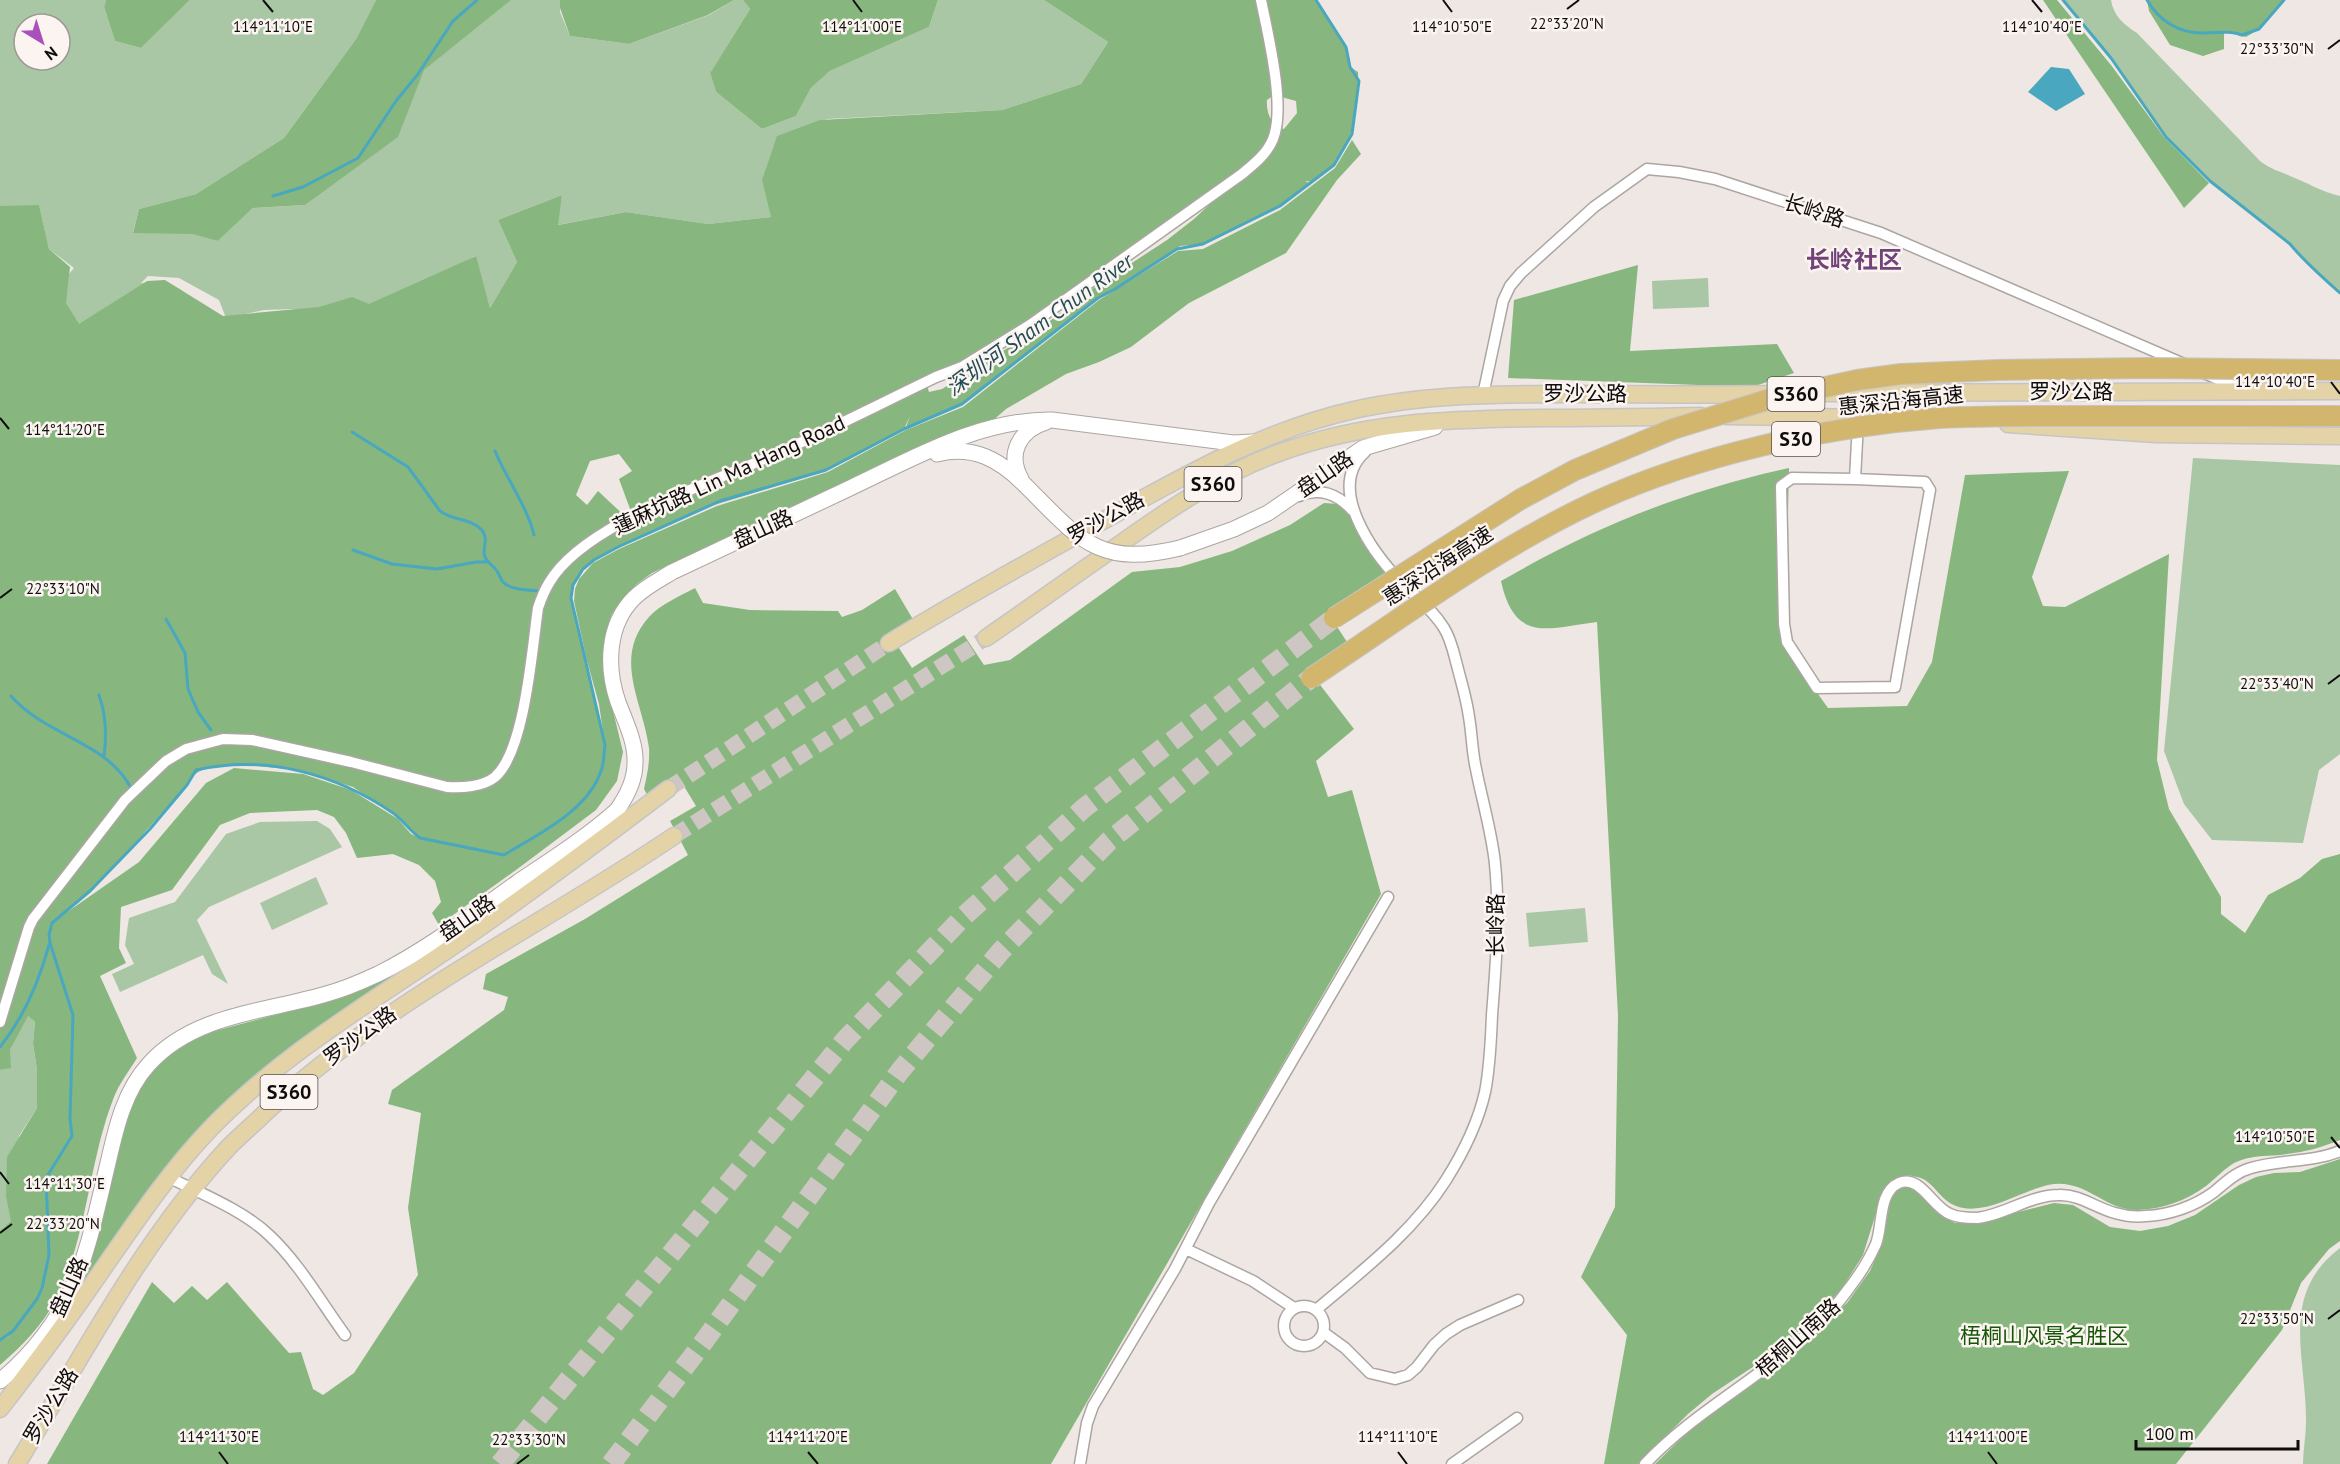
<svg xmlns="http://www.w3.org/2000/svg" width="2340" height="1464" font-family="'PT Sans','Noto Sans SC',sans-serif">
<style>
.green{fill:#a9c7a4;fill-rule:evenodd}
.forest{fill:#87b77f;fill-rule:evenodd}
.water{fill:#49a7bf}
.lines{fill:none;stroke-linecap:round;stroke-linejoin:round}
.stream{stroke:#49a7bf;stroke-width:3}
.primary-tunnel{stroke:#cdc6c3;stroke-width:16;stroke-dasharray:16 8;stroke-linecap:butt}
.highway-tunnel{stroke:#cdc6c3;stroke-width:20;stroke-dasharray:20 10;stroke-linecap:butt}
.street-casing{stroke:#aca5a2;stroke-width:13}
.secondary-casing{stroke:#aca5a2;stroke-width:17}
.primary-casing{stroke:#c5c5c5;stroke-width:19}
.street{stroke:#fff;stroke-width:10}
.secondary{stroke:#fff;stroke-width:15}
.primary{stroke:#e5d3a8;stroke-width:16}
.secondary-bridge-casing{stroke:#aca5a2;stroke-width:17;stroke-linecap:butt}
.highway-bridge-casing{stroke:#c5c5c5;stroke-width:22;stroke-linecap:butt}
.secondary-bridge{stroke:#fff;stroke-width:15}
.highway-bridge{stroke:#d3b66e;stroke-width:20}
.ticks{fill:none;stroke:#0f0d0c;stroke-width:2}
.labels{text-anchor:middle;stroke-width:5;stroke-linejoin:round;paint-order:stroke}
.shield{fill:#fbf4f0;stroke:#565250;stroke-width:1.5}
.shield-label{font-size:20px;font-weight:bold;fill:#0f0d0c}
.street-label{font-size:21px;fill:#0f0d0c;stroke:#fbf4f0}
.park-label{font-size:21px;fill:#155606;stroke:#fbf4f0}
.water-label{font-size:22px;font-style:italic;fill:#224c57;stroke:#fbf4f0}
.quarter-label{font-size:24px;font-weight:bold;fill:#704379;stroke:#fbf4f0}
.ticks-label{font-size:15px;text-anchor:middle;fill:#0f0d0c;stroke:#fbf4f0;stroke-width:5;stroke-linejoin:round;paint-order:stroke}
</style>
<rect width="100%" height="100%" fill="#eee7e3"/>
<!-- green -->
<path class="green" d="M0 0H106L104 7 115 41 141 48 190 0H376L356 39 284 138 196 194 139 209 133 232 191 230 218 241 253 208 305 205 388 139 420 70 510 0H560V12L570 36 629 44 709 15 734 0H743L750 9 710 73 716 92 762 129 796 116 811 88 830 71 929 27 938 0H1044L1108 42 1081 84 1002 110 827 119 778 136 766 169 771 217 708 224 626 212 557 225 562 195 498 220 517 262 490 308 475 256 456 267 388 296C386 318 362 308 347 312L335 330 330 349 309 386 327 421 359 436 409 469 440 512C453 522 478 517 484 538 486 546 484 554 486 563 495 568 496 574 502 582 510 591 529 589 540 592L536 602 511 747 496 770 486 778 471 785 454 786 401 775 334 755 250 738 227 736 205 741 182 748 165 757 124 796 90 837 79 857 33 913 22 935 0 1015V352L26 329 51 294 67 290 69 274 74 268 49 249 39 206H0ZM24 24H60V60H24ZM148 276 179 278 219 300 226 318 264 310 294 309C285 325 274 368 253 368L241 360 223 342V329L180 289 165 285 141 283Z
M2062 0H2111C2113 15 2124 25 2137 33L2260 161C2270 169 2279 171 2290 176 2308 183 2322 192 2340 196V293L2299 255 2288 242 2210 181 2169 140 2114 61Z
M1708 278 1709 307 1653 309 1652 281Z
M2193 458 2340 465V754L2319 770 2303 843 2212 840 2184 804 2164 751Z
M317 821 330 829 342 847 209 907 197 920 228 984 212 974 203 955 120 992 112 974 134 964 125 945 129 918 175 902 226 834 260 822Z
M316 877 328 904 272 930 260 903Z
M1585 908 1588 942 1529 947 1526 913Z
M27 1015 35 1022 33 1043 37 1070V1108L19 1136 14 1222 0 1233V1070L9 1068 10 1050Z
M2340 1248V1464H2303C2303 1450 2306 1436 2306 1423 2307 1358 2278 1295 2340 1248Z"/>
<!-- forest -->
<path class="forest" d="M106 0H190L141 48 115 41 104 7Z
M376 0H511L424 70 398 137 305 205 253 208 218 241 193 234 133 233 139 209 196 194 284 138 356 39Z
M560 0H734L708 15 629 44 570 36 560 8Z
M743 0H938L929 27 830 71 811 88 796 116 762 129 716 92 710 73 750 9Z
M1044 0H1315L1346 47 1350 67 1358 72C1359 104 1355 137 1335 164 1329 171 1320 177 1313 182L1305 181 1311 184 1282 204 1203 244 1180 246 1170 254 1098 298 962 404 906 427 910 416 904 429 848 460 806 477 711 506 618 547 591 562 583 570 572 588V601L603 732 599 704 586 657 574 601 575 589 579 579 593 563 619 549 717 506 828 472 906 430 963 407 1099 300 1178 251 1203 249 1280 210 1335 168 1352 140 1361 154 1337 180 1286 253 1189 303 1131 347 1099 362 1066 374 1006 409 990 423 916 448 652 573 637 584 621 601 612 614 605 638 603 653 604 674 623 752 617 781 596 810 516 870 439 925 432 913 441 902 435 881 419 865 393 854 357 858 346 833 334 817 317 810 250 813 220 825 172 890 121 907 119 948 126 963 100 976 137 1058C129 1071 119 1084 114 1097 88 1163 88 1236 56 1299 43 1325 21 1347 0 1365V1341L9 1336 0 1339V1231L11 1221 6 1196 7 1157 37 1108V1070L33 1043 35 1022 28 1016 10 1050 11 1068 0 1070V206L39 205 49 249 70 267 66 303 79 324 147 281 165 280 223 316 319 307 352 297 369 304 476 256 490 308 517 262 498 220 562 195 558 225 626 212 708 224 771 217 762 180 777 136 820 120 1002 110 1081 84 1108 42ZM1274 95 1296 101 1297 113 1284 129C1271 125 1266 113 1267 100ZM1242 170V174L1194 219 1167 240 1086 293 1046 324 942 389 929 392 927 385 1056 301ZM619 454 632 471 619 479 633 517 628 519 598 491 587 505 576 495 590 461ZM238 764 297 770 353 787 399 818 420 838 411 834 398 819 351 790 303 774 234 768 206 783 139 862 60 917 94 889 187 785C196 765 218 767 238 764Z
M2043 0H2057L2111 65 2164 137 2209 183 2184 208Z
M2147 0H2283L2259 29 2246 37 2224 32V49L2203 56 2170 45 2149 11Z
M1638 265 1630 351 1777 344 1794 373 1752 387 1508 378 1514 300Z
M1789 468 1785 648 1828 708 1907 706 1932 662 1965 475 2069 471 2032 577 2043 606 2065 607 2169 554 2157 760 2169 809 2221 897V914L2245 933 2268 895 2300 878 2322 859 2340 854V1140C2323 1147 2305 1152 2287 1154 2269 1157 2252 1154 2234 1163 2224 1169 2215 1179 2206 1186 2186 1201 2162 1209 2138 1210 2104 1211 2085 1177 2048 1185 2021 1191 1984 1217 1956 1206 1942 1201 1936 1187 1925 1180 1920 1177 1912 1176 1907 1175L1890 1184 1881 1197 1863 1255 1841 1290 1810 1322 1774 1353 1712 1394 1688 1414 1638 1464H1604L1627 1335 1581 1277 1615 1207 1618 1016 1597 622C1548 628 1515 644 1501 581 1594 527 1684 491 1789 468Z
M1324 503 1340 504 1350 512 1390 574 1328 613 1349 645 1311 673 1354 729 1316 761 1328 797 1352 790 1381 894 1051 1464H47L152 1282 174 1303 192 1286 207 1300 227 1282 289 1353 301 1352 313 1389 323 1395 354 1373 418 1275 408 1208 421 1113 388 1104 392 1090 504 1010 508 997 483 989 486 974 585 919 688 855 670 821 696 806 682 783 651 802 644 789C647 775 650 762 649 748 643 702 612 658 649 617 661 604 680 596 695 588L703 603 750 610 838 611 842 617 862 610 895 589 918 628 895 642 912 668 964 635 984 665 1010 660 1132 572 1180 567 1232 551 1290 525Z
M428 951 431 955 235 1097 90 1278 81 1284 123 1129 139 1088 153 1070 182 1045 207 1033 323 1002Z
M2340 1159V1241L2329 1249 2301 1283 2282 1330 2176 1464H1655L1693 1427 1776 1368 1847 1303 1870 1271 1883 1241 1891 1197 1897 1190 1906 1187 1917 1190 1940 1215 1955 1223 1977 1222 2054 1203 2073 1205 2110 1227 2140 1231 2168 1226 2195 1215 2239 1185 2256 1177 2274 1173 2300 1172Z"/>
<!-- water -->
<path class="water" d="M2051 67 2069 69 2085 94 2056 111 2028 92Z"/>
<g class="lines">
<!-- stream -->
<path class="stream" d="M2063 0 2111 58 2166 137 2210 181 2290 244C2304 261 2323 278 2340 293
M2147 0C2159 21 2180 34 2205 33 2219 33 2229 30 2242 35L2259 29 2284 0
M273 196 303 187 358 158 396 101 418 74 453 21 477 0
M352 432 408 467 440 511C453 521 471 518 482 530 488 538 484 544 484 553 485 562 492 564 497 571 500 575 500 580 504 583 512 590 529 590 540 591
M495 451C506 478 528 508 534 535
M353 550 392 564 437 569 476 562H486
M166 619 185 653 188 689 198 712 211 730
M99 695C106 715 107 734 104 755
M11 696C47 737 106 741 131 788
M0 1047C24 1017 39 982 49 945
M0 1340 13 1331 37 1299 42 1288 49 1255 46 1178 72 1136 70 1119 73 1015 50 943 49 935 52 923 90 891 150 829 187 785 196 770C265 754 336 774 393 813 403 820 410 831 420 838L504 855C538 834 590 810 602 768 604 761 604 752 605 745L571 598 573 585 583 569 594 560 618 547 720 501 826 470 904 429 962 404 1098 298 1115 289 1177 249 1203 244 1280 206 1334 165 1352 134 1359 81 1350 67 1346 47 1316 0"/>
<!-- primary-tunnel -->
<path class="primary-tunnel" d="M668 789 889 643
M674 836 986 638"/>
<!-- highway-tunnel -->
<path class="highway-tunnel" d="M500 1464 845 1040 964 916 1084 808 1334 618
M611 1464 702 1344 900 1071 1001 951 1109 841 1311 678"/>
<!-- street casing -->
<g class="street-casing">
<path id="street" d="M2204 373 2239 388
M1483 395 1503 301 1510 286 1521 273 1594 207 1647 169 1679 172 1715 179 1881 233 2184 364
M1855 479 1925 482 1930 490 1895 687 1817 688 1787 642 1784 624 1781 486 1792 478 1855 479 1858 423
M1299 496C1319 487 1338 494 1352 510
M0 1022 29 927 33 919 125 800 166 761 186 749 223 739 252 740 351 762 447 787C461 788 483 787 495 777 525 751 532 649 538 608 541 599 544 591 549 583 583 523 718 481 780 452 833 428 884 402 936 377L962 367 1030 325 1242 174C1254 164 1267 154 1273 139 1286 107 1268 35 1261 0
M168 1177C200 1193 243 1210 269 1235 299 1263 321 1302 345 1335
M1186 1249 1253 1281 1294 1308
M1284 1326a20 20 0 1 1 40 0a20 20 0 1 1-40 0Z
M1316 1310C1363 1270 1413 1232 1446 1180 1463 1153 1478 1123 1485 1092 1490 1067 1491 1040 1492 1015 1496 965 1500 914 1495 864 1492 833 1482 800 1476 769 1472 752 1472 734 1469 717 1467 701 1462 685 1458 669 1454 655 1452 641 1444 628 1433 610 1416 597 1401 582 1373 553 1325 488 1365 452
M1323 1332 1345 1348 1370 1373 1395 1379 1408 1375 1417 1367 1434 1345 1446 1334 1460 1325 1518 1300
M1080 1464 1087 1423 1093 1406 1175 1269 1209 1203 1388 897
M1452 1464 1517 1418
M1645 1464C1707 1398 1797 1362 1850 1287 1860 1274 1869 1260 1876 1244 1883 1226 1878 1192 1899 1183 1920 1174 1933 1208 1950 1214 1958 1218 1968 1218 1977 1218 2005 1215 2030 1195 2059 1195 2079 1194 2096 1208 2115 1213 2125 1216 2136 1217 2146 1216 2170 1215 2195 1206 2214 1192 2226 1182 2236 1172 2251 1168 2281 1159 2311 1163 2340 1151"/>
</g>
<!-- secondary casing -->
<g class="secondary-casing">
<path id="secondary" d="M937 454C973 445 999 459 1025 485
M1021 479C1007 454 1019 430 1046 422
M1180 548 1234 529 1268 513 1363 448 1435 427
M0 1381C77 1316 86 1255 108 1163 116 1128 124 1091 149 1064 193 1015 263 1012 323 995 342 990 361 982 378 974 428 949 473 914 518 882 552 859 587 837 617 810 627 796 635 781 635 763 636 742 625 721 618 702 606 667 607 625 634 598 645 587 659 580 672 572 732 544 791 516 850 488 914 458 980 419 1052 420L1233 443 1253 442"/>
</g>
<!-- primary casing -->
<g class="primary-casing">
<path id="primary" d="M1822 393 2340 391
M1726 416 1881 418
M2008 424 2156 434 2340 436
M986 638C1031 607 1075 575 1120 544 1168 510 1218 476 1273 455 1363 421 1447 419 1542 418 1595 418 1648 417 1701 416
M889 643C958 601 1028 562 1099 523 1181 477 1261 431 1354 410 1425 394 1498 394 1571 394 1639 394 1707 395 1775 394
M0 1409C31 1369 62 1328 91 1286 129 1232 165 1176 211 1128 280 1057 359 1010 440 955 518 902 593 846 668 789
M17 1464C82 1357 140 1244 226 1150 238 1137 253 1125 266 1112 388 999 538 928 674 836"/>
</g>
<!-- street -->
<use href="#street" class="street"/>
<!-- secondary -->
<use href="#secondary" class="secondary"/>
<!-- primary -->
<use href="#primary" class="primary"/>
<!-- secondary-bridge casing -->
<g class="secondary-bridge-casing">
<path id="secondary-bridge" d="M1025 485C1079 539 1098 568 1180 548"/>
</g>
<!-- highway-bridge casing -->
<g class="highway-bridge-casing">
<path id="highway-bridge" d="M1334 618 1521 499 1575 470 1673 429 1770 399 1857 380 1901 374 1998 370 2148 368 2340 370
M1311 678C1402 618 1496 548 1595 502 1697 455 1828 426 1940 418 1994 415 2050 416 2104 416 2183 416 2261 416 2340 416"/>
</g>
<!-- secondary-bridge -->
<use href="#secondary-bridge" class="secondary-bridge"/>
<!-- highway-bridge -->
<use href="#highway-bridge" class="highway-bridge"/>
</g>
<!-- ticks -->
<path class="ticks" d="M263 0 273 12M853 0 862 12M1443 0 1452 12M2032 0 2042 12M1567 9 1579 0M2328 49 2340 40M2331 382 2340 394M0 418 9 429M0 598 12 589M2328 684 2340 675M2331 1137 2340 1148M0 1172 9 1184M0 1233 12 1224M2328 1319 2340 1310M219 1452 228 1464M808 1452 818 1464M1398 1452 1407 1464M1988 1452 1997 1464M517 1464 529 1455"/>
<g class="labels">
<!-- shield labels -->
<g class="shield">
<rect x="1767.5" y="377" width="57" height="34" rx="4.5"/>
<rect x="1772" y="422" width="48" height="34" rx="4.5"/>
<rect x="1184.5" y="467" width="57" height="34" rx="4.5"/>
<rect x="260.5" y="1075" width="57" height="34" rx="4.5"/>
</g>
<g class="shield-label">
<text x="1796" y="401">S360</text>
<text x="1796" y="446">S30</text>
<text x="1213" y="491">S360</text>
<text x="289" y="1099">S360</text>
</g>
<!-- street labels -->
<g class="street-label">
<text transform="translate(1814 211) rotate(18)" y="7">长岭路</text>
<text x="2071" y="399">罗沙公路</text>
<text x="1585" y="401">罗沙公路</text>
<text transform="translate(1901 401) rotate(-6)" y="7">惠深沿海高速</text>
<text transform="translate(1325 474) rotate(-35)" y="7">盘山路</text>
<text transform="translate(729 475) rotate(-25)" y="7">蓮麻坑路 Lin Ma Hang Road</text>
<text transform="translate(1106 518) rotate(-29)" y="7">罗沙公路</text>
<text transform="translate(763 529) rotate(-25)" y="7">盘山路</text>
<text transform="translate(1438 566) rotate(-33)" y="7">惠深沿海高速</text>
<text transform="translate(467 918) rotate(-35)" y="7">盘山路</text>
<text transform="translate(1496 925) rotate(-90)" y="7">长岭路</text>
<text transform="translate(360 1036) rotate(-36)" y="7">罗沙公路</text>
<text transform="translate(69 1287) rotate(-66)" y="7">盘山路</text>
<text transform="translate(1798 1338) rotate(-42)" y="7">梧桐山南路</text>
<text transform="translate(51 1406) rotate(-59)" y="7">罗沙公路</text>
</g>
<!-- park labels -->
<g class="park-label">
<text x="2044" y="1343">梧桐山风景名胜区</text>
</g>
<!-- water labels -->
<g class="water-label">
<text transform="translate(1039 324) rotate(-36)" y="8">深圳河 Sham Chun River</text>
</g>
<!-- quarter labels -->
<g class="quarter-label">
<text x="1854" y="268">长岭社区</text>
</g>
</g>
<g class="ticks-label">
<text x="1567" y="29">22°33'20"N</text>
<text x="273" y="32">114°11'10"E</text>
<text x="862" y="32">114°11'00"E</text>
<text x="1452" y="32">114°10'50"E</text>
<text x="2042" y="32">114°10'40"E</text>
<text x="2277" y="54">22°33'30"N</text>
<text x="2275" y="387">114°10'40"E</text>
<text x="65" y="435">114°11'20"E</text>
<text x="63" y="594">22°33'10"N</text>
<text x="2277" y="689">22°33'40"N</text>
<text x="2275" y="1142">114°10'50"E</text>
<text x="65" y="1189">114°11'30"E</text>
<text x="63" y="1229">22°33'20"N</text>
<text x="2277" y="1324">22°33'50"N</text>
<text x="219" y="1442">114°11'30"E</text>
<text x="808" y="1442">114°11'20"E</text>
<text x="1398" y="1442">114°11'10"E</text>
<text x="1988" y="1442">114°11'00"E</text>
<text x="529" y="1445">22°33'30"N</text>
</g>
<!-- north arrow -->
<g transform="translate(42 42) rotate(142)"><circle r="28" fill="#fbf4f0" stroke="#9d9895" stroke-width="1.5"/>
<path d="M0-4.5L10 22L0 15L-10 22Z" fill="#a950bc"/>
<text y="-9" font-size="16" font-weight="bold" text-anchor="middle" fill="#0f0d0c">N</text>
</g>
<!-- scale -->
<path d="M2136 1440v9h162v-9" fill="none" stroke="#0f0d0c" stroke-width="3"/>
<text x="2145" y="1440" font-size="18" fill="#0f0d0c" stroke="#fbf4f0" stroke-width="4.5" paint-order="stroke">100 m</text>
</svg>
